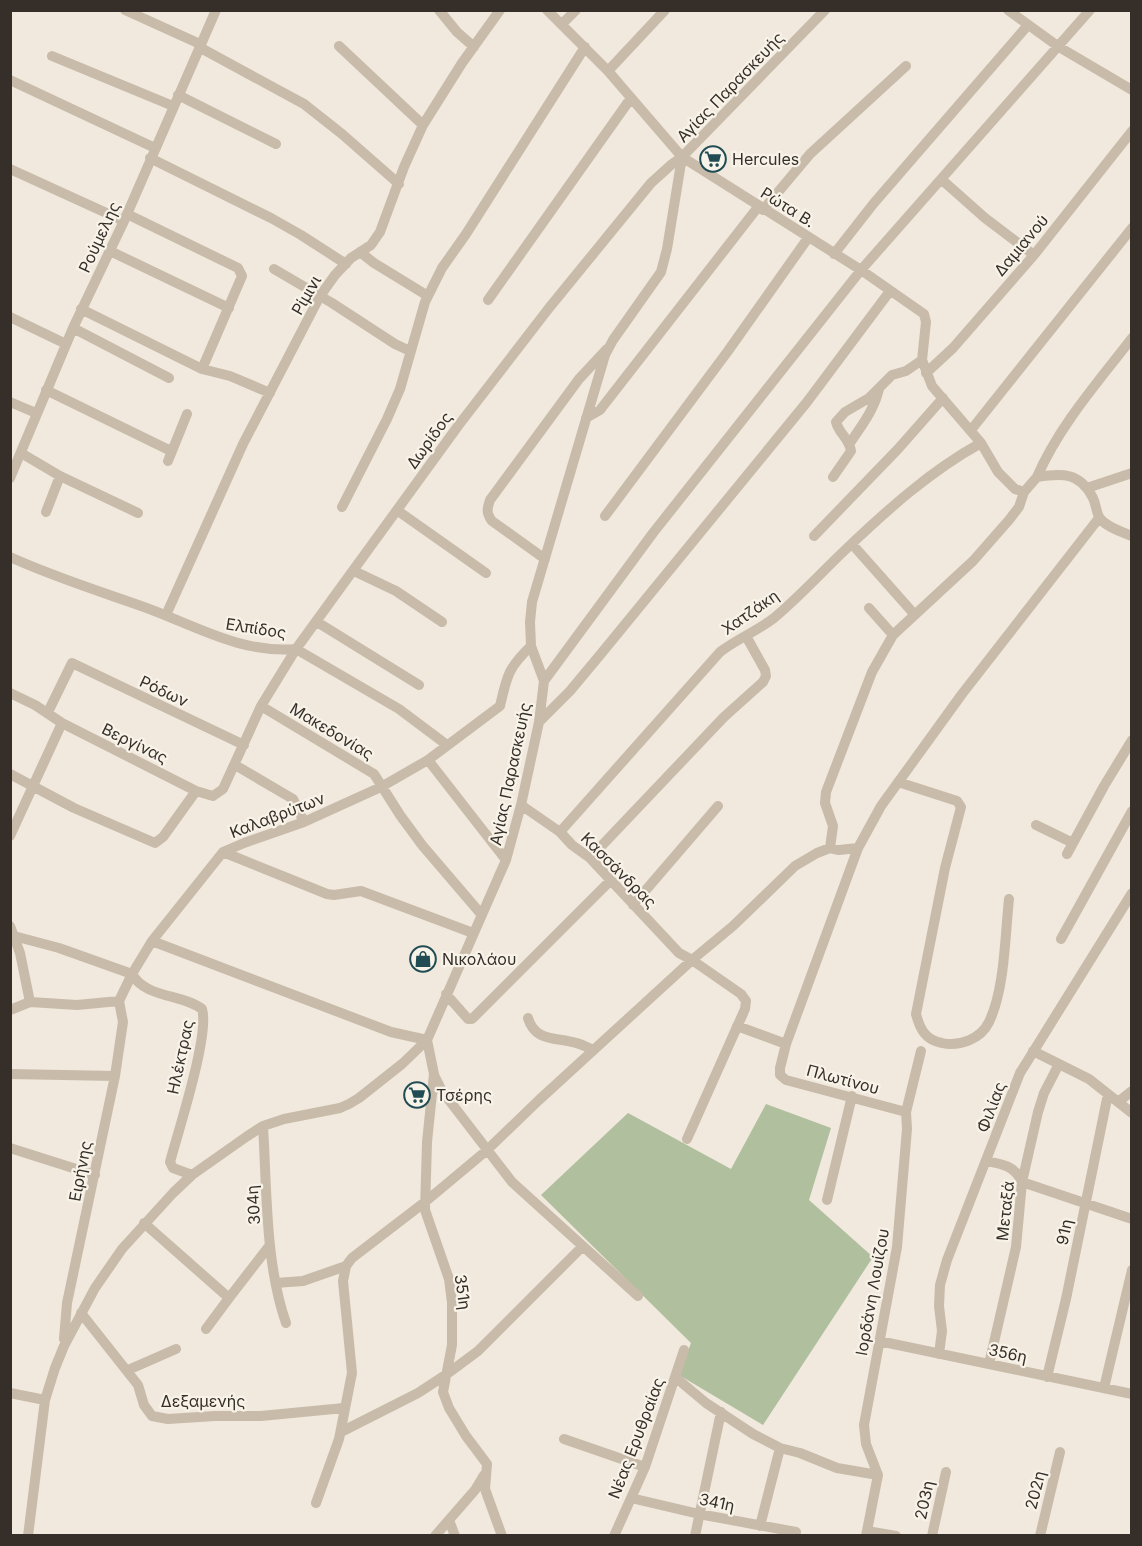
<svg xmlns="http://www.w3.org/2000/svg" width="1142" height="1546" font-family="Inter,sans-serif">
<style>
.green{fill:#b0bf9e}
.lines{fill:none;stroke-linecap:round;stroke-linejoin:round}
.minor{stroke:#c8bbaa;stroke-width:10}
.labels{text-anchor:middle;stroke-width:4.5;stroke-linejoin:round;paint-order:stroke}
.street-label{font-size:16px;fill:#362e29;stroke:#f8f3e9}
.poi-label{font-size:16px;fill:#362e29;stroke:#f8f3e9;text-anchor:start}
</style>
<rect width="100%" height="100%" fill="#f1e9dd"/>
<!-- green -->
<path class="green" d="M766 1104 831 1128 809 1200 873 1257 763 1425 679 1375 691 1343 541 1195 628 1113 731 1169Z"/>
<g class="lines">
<!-- minor -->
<path class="minor" d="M125 10 200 44
M439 10 457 32 474 47
M547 10 608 71 682 157 861 270 924 314 926 322 922 360 932 386 981 443 998 472 1015 489 1024 492
M1008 10 1059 47 1132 90
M562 24 576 10
M339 46 423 125
M199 47 304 104 342 134 399 184
M52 56 173 106
M608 71 665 10
M10 80 155 148
M178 95 276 144
M150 158 271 218 301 235 346 264
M10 169 124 221
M941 179 985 218 1034 255
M763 210 810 154 906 66
M127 214 238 268 242 276 202 369
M110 251 229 308
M360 252 374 263 428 296
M834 254 874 203 1028 25
M274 269 332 303 395 344 410 351
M488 300 631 98
M81 309 202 369 230 376 270 393
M10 317 66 344
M73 328 169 378
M926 373 953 348 1034 255 1132 131
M46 390 171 451
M10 402 36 413
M586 418 600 410 758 207
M971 430 1132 228
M850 443C862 425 874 410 879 389
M21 453 60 476 138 513
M168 461 187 414
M833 477 851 451C849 438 839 434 836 422L845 412 869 398 892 375 906 371 922 360
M1037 477C1059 426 1098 382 1132 338
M10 478 73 328 124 221 216 10
M1087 488 1132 473
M342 507 387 419 400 389 425 302 442 268 466 234 585 47
M398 511 486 573
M46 512 60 476
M605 516 728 351 808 238
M814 536 898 449 943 398
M852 544 915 615
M10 557C54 577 99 591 144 607 194 625 241 654 296 649L399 709 447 745
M545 559 492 521C486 513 487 509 490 500L579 379 607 349
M354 571 396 591 442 622
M869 608 893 635
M166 615 243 444 320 296 335 275 351 258 371 245 380 232 404 167 423 125 462 63 500 10
M317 622 419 685
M544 681 653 533 861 270 1090 10
M10 693 35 705 62 723 196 791 213 796 223 789 261 706 296 649 458 426 549 308 651 183 672 164 682 157
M261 706 374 774 400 815 422 845 481 914
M48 712 72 663 244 745
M539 722 570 691 600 655 807 402 890 291
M428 760 506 860
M235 765 293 799 304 822
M10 774 74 808 155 843 163 837 196 791
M898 782 957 801 961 807 945 868 916 1014C920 1030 926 1040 942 1043 959 1047 981 1039 989 1022 1005 989 1005 935 1009 899
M521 805 560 832 572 845 590 858 679 953 692 960 741 994 746 1001 745 1009 687 1139
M1036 825 1073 843
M560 832 720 652C737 639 757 631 774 618 799 597 821 573 844 551 886 511 930 471 981 443
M10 836 62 723
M830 848 833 826 825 803 826 792 872 672 893 635 973 561 1009 520 1019 507 1024 492 1037 477C1062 473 1080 472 1093 498 1096 504 1096 511 1099 517 1104 526 1122 532 1132 536
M223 852 327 894 334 895 361 891 473 933
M1067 854 1104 786 1132 740
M590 858 724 717 763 682 766 676 765 670 746 636
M633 905 718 806
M10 926 20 953 30 1002
M14 936 59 948 132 974C145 998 183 994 202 1009 210 1034 178 1132 170 1162L173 1168 192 1175
M1061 939 1132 811
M152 941 391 1032 427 1040
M446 994 468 1019H472L611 880
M119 1001 132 974 152 941 223 852 244 843 304 822 381 787 428 760 500 706C507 676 508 668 531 646
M10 1010 30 1002 77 1005 119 1001
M528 1018C535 1042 556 1037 576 1043 582 1044 588 1048 594 1050
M737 1026 786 1044
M427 1040 434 1074 427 1142 425 1210 449 1279 452 1303V1345L443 1392 449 1408 466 1436 487 1464 485 1489 502 1536
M1033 1051 1089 1079 1132 1113
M10 1074 115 1076
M434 1075 442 1091 512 1182 638 1296
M1118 1102 1132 1091
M906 1112 786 1080 780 1075V1068L786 1044 858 848 881 806 962 694 1099 518
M263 1126C267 1189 265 1263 286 1323
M10 1148 95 1175
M986 1161C1003 1164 1015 1166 1022 1182L1132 1219
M827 1200 852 1096
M144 1223 229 1298 206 1329
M276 1283 303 1281 346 1266
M229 1298 270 1245
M81 1313 138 1385 144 1405 152 1416 168 1419 215 1416H261L344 1408
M64 1339 67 1303 115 1076 123 1022 119 1001
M879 1341 1132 1394
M939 1354 942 1331 939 1306 940 1285 947 1260 1020 1073 1132 893
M989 1364 1016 1247 1022 1182 1038 1112 1044 1093 1059 1064
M128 1370 176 1349
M675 1377 706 1403 753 1434 780 1448 800 1453 837 1468 878 1475
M1047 1377 1066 1299 1108 1094
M1104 1388 1132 1270
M10 1393 45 1400
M341 1432 418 1393 447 1374 478 1351 582 1247
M564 1439 645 1467
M631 1498 699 1514 796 1532
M316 1503 339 1439 352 1373 343 1281 346 1266 352 1258 425 1202 486 1151 539 1100 692 960 733 926 795 866 817 853 830 848 839 850 858 848
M449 1520 455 1536
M760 1526 780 1448
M867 1531 896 1536
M28 1536 45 1400 55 1368 64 1346 95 1288 122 1249 173 1193 192 1175 246 1137 263 1126 284 1119 340 1108 349 1104 359 1098 402 1064 427 1040 506 860 521 805 539 722 544 681 531 646 530 622 532 602 605 355 613 340 661 272 667 249 682 157 825 10
M435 1536 475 1490 484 1475
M614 1536 645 1467 684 1350
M695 1536 721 1412
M866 1536 878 1475 866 1444 864 1425 897 1247 907 1129 906 1112 921 1051
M932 1536 946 1472
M1040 1536 1060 1452"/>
</g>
<!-- icons -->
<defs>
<g id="supermarket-ring" transform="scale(1.35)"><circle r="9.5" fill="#f8f3e9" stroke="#214c54" stroke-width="1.5"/><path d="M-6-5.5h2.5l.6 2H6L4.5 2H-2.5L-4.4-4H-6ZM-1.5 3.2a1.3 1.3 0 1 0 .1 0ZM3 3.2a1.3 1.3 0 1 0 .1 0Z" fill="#214c54"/></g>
<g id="shop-ring" transform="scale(1.35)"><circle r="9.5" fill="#f8f3e9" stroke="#214c54" stroke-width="1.5"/><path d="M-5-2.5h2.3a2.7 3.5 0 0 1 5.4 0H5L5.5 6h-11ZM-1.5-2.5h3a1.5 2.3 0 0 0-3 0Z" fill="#214c54"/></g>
</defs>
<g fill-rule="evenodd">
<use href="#supermarket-ring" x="713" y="159"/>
<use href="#shop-ring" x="423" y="959"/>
<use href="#supermarket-ring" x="417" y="1095"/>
</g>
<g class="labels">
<!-- street labels -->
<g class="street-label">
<text transform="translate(730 87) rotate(-46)" y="6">Αγίας Παρασκευής</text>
<text transform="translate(788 207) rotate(32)" y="6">Ρώτα Β.</text>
<text transform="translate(99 237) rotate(-65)" y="6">Ρούμελης</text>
<text transform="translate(1021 245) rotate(-50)" y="6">Δαμιανού</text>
<text transform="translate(306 295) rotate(-60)" y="6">Ρίμινι</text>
<text transform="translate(429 440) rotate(-54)" y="6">Δωρίδος</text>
<text transform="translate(750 612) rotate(-35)" y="6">Χατζάκη</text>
<text transform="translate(256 628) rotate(9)" y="6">Ελπίδος</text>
<text transform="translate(164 691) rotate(25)" y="6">Ρόδων</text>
<text transform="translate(332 731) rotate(31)" y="6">Μακεδονίας</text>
<text transform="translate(135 743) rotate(26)" y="6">Βεργίνας</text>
<text transform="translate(510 774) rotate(-78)" y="6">Αγίας Παρασκευής</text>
<text transform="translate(277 815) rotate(-21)" y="6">Καλαβρύτων</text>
<text transform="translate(619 870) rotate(45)" y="6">Κασσάνδρας</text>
<text transform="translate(180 1057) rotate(-78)" y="6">Ηλέκτρας</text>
<text transform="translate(843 1079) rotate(15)" y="6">Πλωτίνου</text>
<text transform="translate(991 1107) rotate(-69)" y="6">Φιλίας</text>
<text transform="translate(80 1171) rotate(-79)" y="6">Ειρήνης</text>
<text transform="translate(253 1205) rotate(-94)" y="6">304η</text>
<text transform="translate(1005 1211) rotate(-84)" y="6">Μεταξά</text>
<text transform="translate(1064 1232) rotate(-78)" y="6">91η</text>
<text transform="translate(463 1292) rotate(82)" y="6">351η</text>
<text transform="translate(872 1292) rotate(-80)" y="6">Ιορδάνη Λουίζου</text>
<text transform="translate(1008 1353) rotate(12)" y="6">356η</text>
<text x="203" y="1407">Δεξαμενής</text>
<text transform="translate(636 1438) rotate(-69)" y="6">Νέας Ερυθραίας</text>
<text transform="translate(1035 1490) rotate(-76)" y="6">202η</text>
<text transform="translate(924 1500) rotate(-78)" y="6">203η</text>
<text transform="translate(717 1502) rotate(12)" y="6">341η</text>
</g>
<!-- poi labels -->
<g class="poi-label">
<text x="732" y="165">Hercules</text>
<text x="442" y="965">Νικολάου</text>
<text x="436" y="1101">Τσέρης</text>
</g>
</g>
<!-- border -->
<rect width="1142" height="1546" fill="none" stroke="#362e29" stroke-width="24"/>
</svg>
